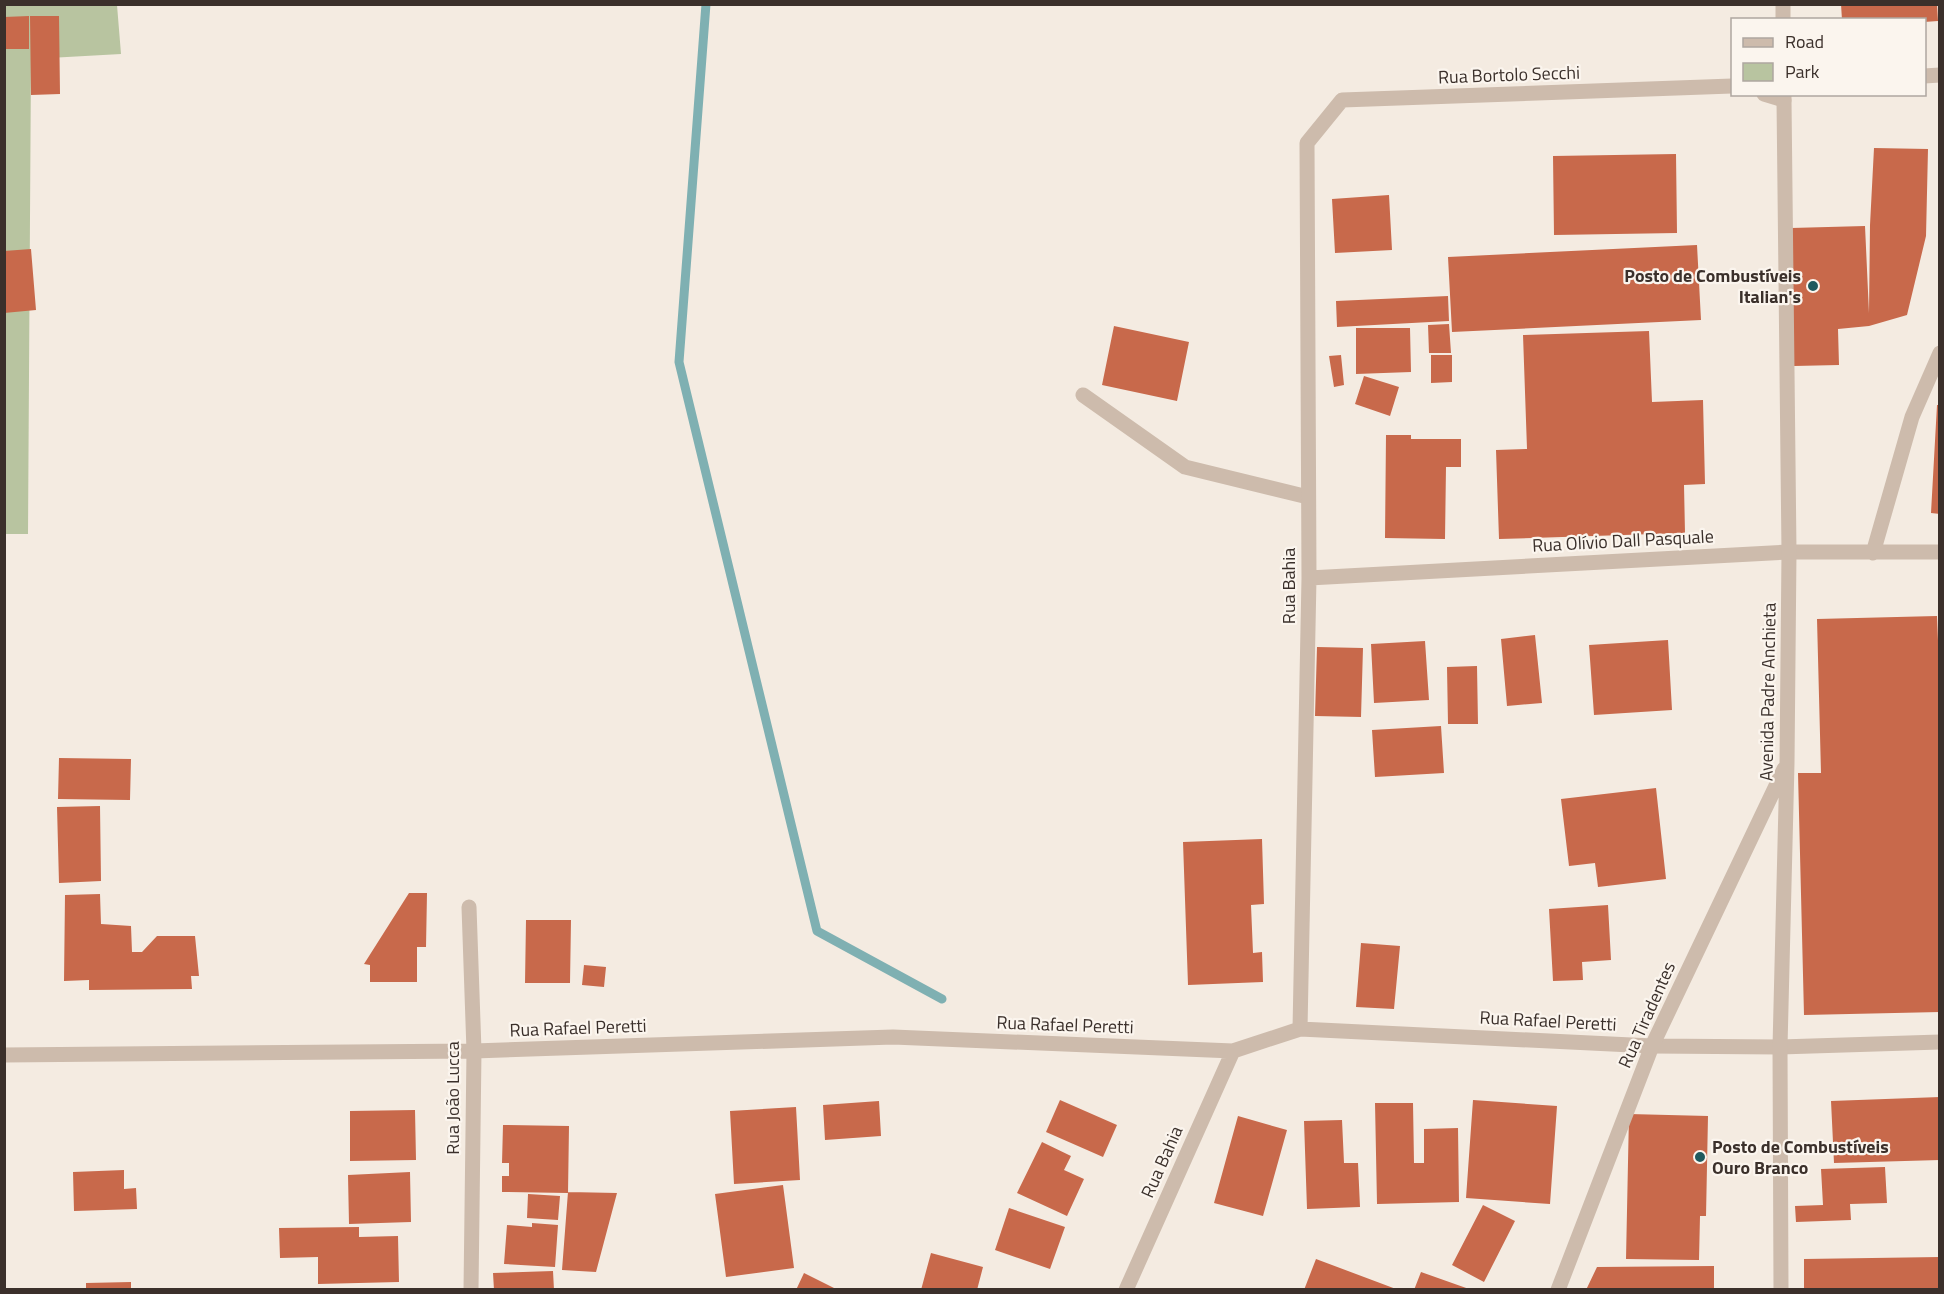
<svg xmlns="http://www.w3.org/2000/svg" width="1944" height="1294" font-family="'Titillium Web',sans-serif">
<style>
.green{fill:#b8c4a0}
.lines{fill:none;stroke-linecap:round;stroke-linejoin:round}
.stream{stroke:#7fb0b2;stroke-width:9}
.building{fill:#c8694b}
.service{stroke:#cdbbac;stroke-width:15}
.minor{stroke:#cdbbac;stroke-width:15}
.tertiary{stroke:#cdbbac;stroke-width:15}
.poi-dot{fill:#1f5a5e;stroke:#fbf5ee;stroke-width:2}
.labels{text-anchor:middle;stroke-width:4.5;stroke-linejoin:round;paint-order:stroke}
.street-label{font-size:18px;fill:#3b302b;stroke:#fbf5ee}
.poi-label{font-size:18px;font-weight:bold;fill:#3b302b;stroke:#fbf5ee;text-anchor:end}
</style>
<rect width="100%" height="100%" fill="#f4ebe1"/>
<!-- green -->
<path class="green" d="M4 5H117L121 54 31 59 28 534H4Z"/>
<g class="lines">
<!-- stream -->
<path class="stream" d="M706 4 679 362 817 931 942 999"/>
</g>
<!-- building -->
<path class="building" d="M1841 4H1937L1938 21 1924 22V20H1842Z
M29 16V49H4V17Z
M30 16H59L60 94 31 95Z
M1874 148 1928 149 1926 236 1907 315 1869 326 1838 329 1839 365 1794 366 1791 228 1865 226 1869 313 1870 225Z
M1676 154 1677 233 1554 235 1553 156Z
M1389 195 1392 250 1335 253 1332 199Z
M1697 245 1701 320 1452 332 1448 257Z
M31 249 36 310 4 313V251Z
M1448 296 1449 321 1337 327 1336 301Z
M1449 324 1451 353H1429L1428 325Z
M1114 326 1189 342 1177 401 1102 385Z
M1356 328H1410L1411 372 1356 374Z
M1649 331 1652 402 1703 400 1705 484 1684 485 1685 533 1499 539 1496 450 1527 449 1523 335Z
M1341 355 1344 385 1334 387 1329 356Z
M1431 355H1452V382L1431 383Z
M1364 376 1399 387 1390 416 1355 404Z
M1937 405H1940V514L1931 513Z
M1386 435H1411V439H1461V467H1446L1445 539 1385 538Z
M1937 616 1940 690V1012L1804 1015 1798 773H1821L1817 619Z
M1535 635 1542 703 1507 706 1501 639Z
M1668 640 1672 710 1594 715 1589 645Z
M1425 641 1429 700 1374 703 1371 644Z
M1317 647 1363 648 1361 717 1315 716Z
M1477 666 1478 724H1448L1447 667Z
M1441 726 1444 773 1375 777 1372 730Z
M59 758 131 759 130 800 58 799Z
M1656 788 1666 879 1598 887 1595 863 1569 866 1561 799Z
M100 806 101 881 59 883 57 807Z
M1262 839 1264 904 1251 905 1253 953 1262 952 1263 982 1188 985 1183 842Z
M409 893H427L426 947H417V982H370V965L364 964Z
M100 894 101 924 131 926 132 952H142L157 936H195L199 976H191L192 989 89 990V980L64 981 65 895Z
M1608 905 1611 960 1582 962 1583 980 1553 981 1549 909Z
M526 920H571L570 983H525Z
M1361 943 1400 946 1394 1009 1356 1007Z
M584 965 606 967 604 987 582 985Z
M1940 1097V1160L1834 1163 1831 1101Z
M1060 1100 1117 1125 1103 1157 1046 1132Z
M1473 1100 1557 1106 1550 1204 1466 1198Z
M879 1101 881 1136 825 1140 823 1105Z
M1375 1103H1413L1414 1163H1424V1129L1458 1128 1459 1202 1377 1204Z
M796 1107 800 1180 734 1184 730 1111Z
M415 1110 416 1160 350 1161V1111Z
M1629 1114 1708 1116 1706 1216H1700L1699 1260 1626 1259Z
M1238 1116 1287 1130 1263 1216 1214 1203Z
M1342 1120 1344 1163H1358L1360 1207 1307 1209 1304 1121Z
M503 1125 569 1126 568 1193 502 1192V1176H509V1163H502Z
M1042 1142 1071 1156 1064 1170 1084 1179 1067 1216 1017 1193Z
M1885 1167 1887 1203 1850 1204 1851 1220 1796 1222 1795 1206 1823 1205 1821 1169Z
M124 1170V1189L136 1188 137 1209 74 1211 73 1172Z
M410 1172 411 1222 349 1224 348 1175Z
M783 1185 794 1268 726 1277 715 1194Z
M568 1192 617 1193 596 1272 562 1270Z
M528 1194 560 1196 558 1220 527 1218Z
M1483 1205 1515 1221 1484 1282 1452 1265Z
M1009 1208 1065 1227 1050 1269 995 1250Z
M532 1223 558 1225 555 1267 504 1264 507 1225 532 1227Z
M359 1227V1237L398 1236 399 1282 318 1284V1257L280 1258 279 1228Z
M931 1253 983 1267 977 1290H921Z
M1940 1257V1290H1804V1259Z
M1316 1259 1396 1289V1290H1304Z
M1714 1266V1290H1586L1597 1267Z
M553 1271 554 1290H494L493 1273Z
M1421 1272 1469 1289V1290H1414Z
M804 1273 838 1290H796Z
M131 1282V1290H86V1283Z"/>
<g class="lines">
<!-- service -->
<path class="service" d="M1083 395 1185 467 1308 497"/>
<!-- minor -->
<path class="minor" d="M1924 76 1940 75
M1764 94 1784 100V94
M1873 553 1912 417 1940 353
M1309 578 1789 552H1940
M469 907 474 1051 471 1290
M1300 1029 1309 578 1307 143 1342 100 1732 86
M4 1055 474 1051 893 1037 1233 1051 1300 1029 1652 1046 1780 1047 1940 1042
M1126 1290 1233 1051"/>
<!-- tertiary -->
<path class="tertiary" d="M1783 4V20
M1558 1290 1652 1046 1784 769
M1781 1290 1780 1047 1787 763 1789 552 1784 100"/>
</g>
<!-- markers -->
<g class="poi-dot">
<circle cx="1813" cy="286" r="6"/>
<circle cx="1700" cy="1157" r="6"/>
</g>
<g class="labels">
<!-- street labels -->
<g class="street-label">
<text transform="translate(1509 75) rotate(-2)" y="6">Rua Bortolo Secchi</text>
<text transform="translate(1623 541) rotate(-3)" y="6">Rua Olívio Dall Pasquale</text>
<text transform="translate(1289 586) rotate(-90)" y="6">Rua Bahia</text>
<text transform="translate(1768 692) rotate(-89)" y="6">Avenida Padre Anchieta</text>
<text transform="translate(1647 1015) rotate(-66)" y="6">Rua Tiradentes</text>
<text transform="translate(1548 1021) rotate(3)" y="6">Rua Rafael Peretti</text>
<text transform="translate(1065 1025) rotate(2)" y="6">Rua Rafael Peretti</text>
<text transform="translate(578 1028) rotate(-2)" y="6">Rua Rafael Peretti</text>
<text transform="translate(453 1098) rotate(-90)" y="6">Rua João Lucca</text>
<text transform="translate(1162 1162) rotate(-66)" y="6">Rua Bahia</text>
</g>
<!-- poi labels -->
<g class="poi-label">
<text x="1801" y="282">Posto de Combustíveis<tspan x="1801" dy="21">Italian's</tspan></text>
<text x="1712" y="1153" text-anchor="start">Posto de Combustíveis<tspan x="1712" dy="21">Ouro Branco</tspan></text>
</g>
</g>
<!-- border -->
<rect width="1944" height="1294" fill="none" stroke="#3b302b" stroke-width="12"/>
<!-- legend -->
<rect x="1731" y="18" width="195" height="78" fill="#fbf5ee" stroke="#aea6a0" stroke-width="1.5"/>
<rect x="1743" y="38" width="30" height="9" fill="#cdbbac" stroke="#aea6a0" stroke-width="1.5"/>
<text x="1785" y="48" font-size="18" fill="#3b302b">Road</text>
<rect x="1743" y="63" width="30" height="18" fill="#b8c4a0" stroke="#aea6a0" stroke-width="1.5"/>
<text x="1785" y="78" font-size="18" fill="#3b302b">Park</text>
</svg>
